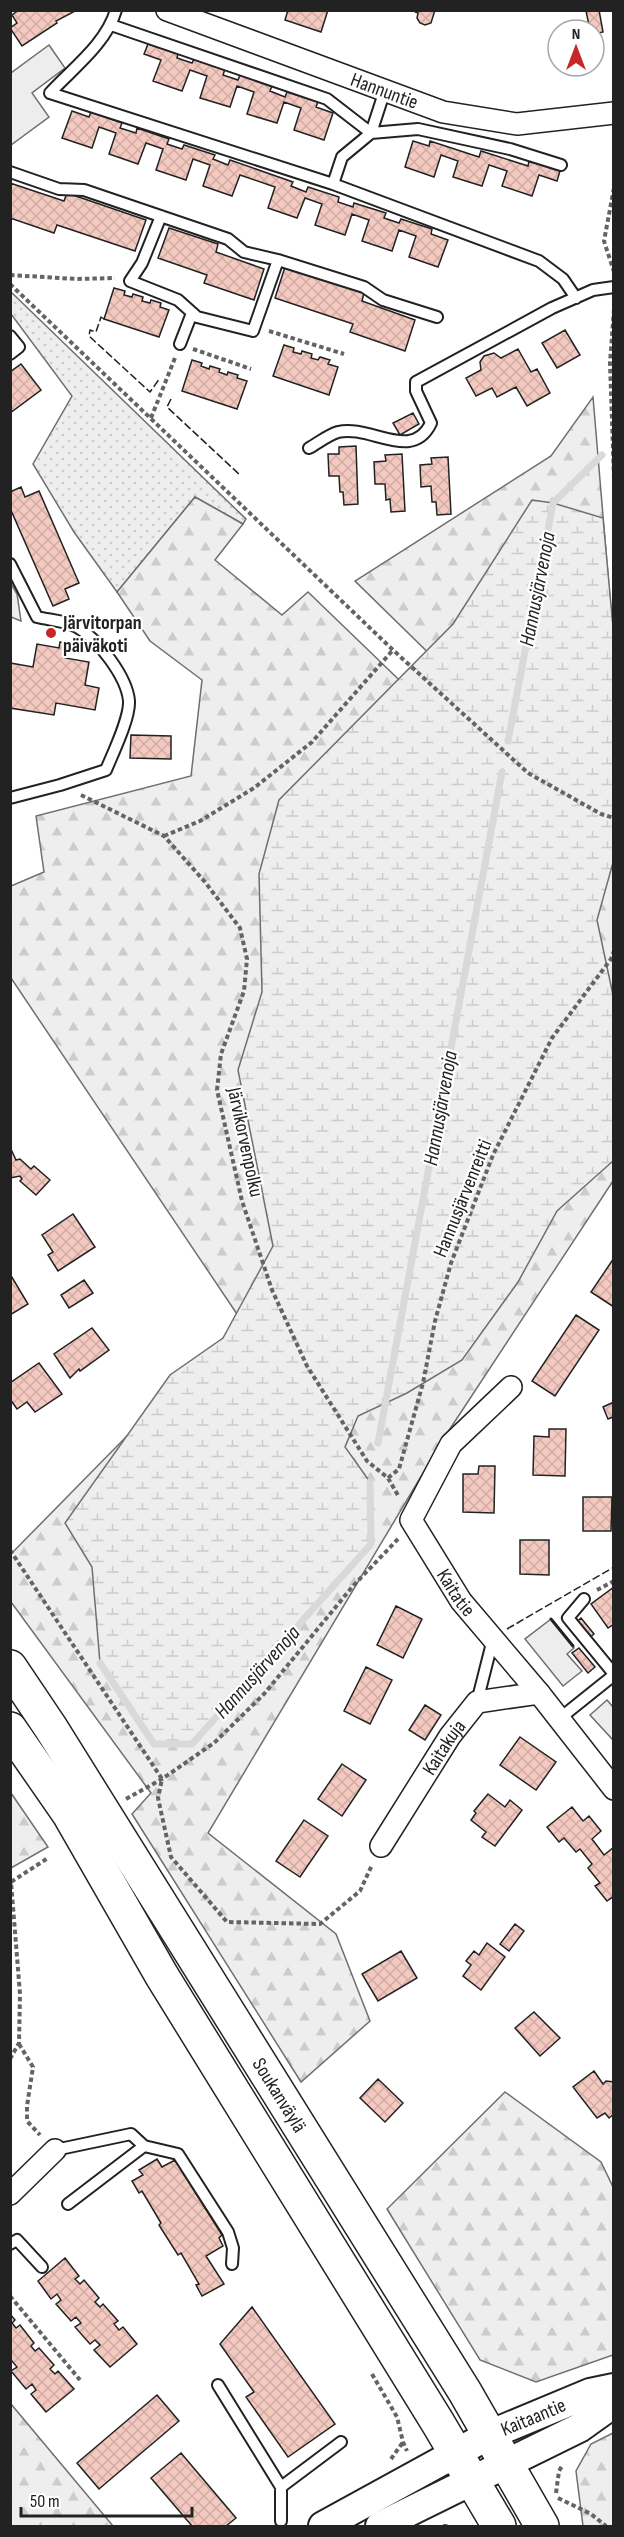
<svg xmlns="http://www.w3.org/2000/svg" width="624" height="2537" font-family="'Sofia Sans Condensed',sans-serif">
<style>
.grass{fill:url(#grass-dots);stroke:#6f6f6f;stroke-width:1.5}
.forest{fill:url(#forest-firs);stroke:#6f6f6f;stroke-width:1.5}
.wetland{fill:url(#wetland-marsh);stroke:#6f6f6f;stroke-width:1.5}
.parking{fill:#ededed;stroke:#6f6f6f;stroke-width:1.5}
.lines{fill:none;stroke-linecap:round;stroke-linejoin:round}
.stream{stroke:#d9d9d9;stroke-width:7}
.building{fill:url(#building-cross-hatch);stroke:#222;stroke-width:1.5}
.lane-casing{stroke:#222;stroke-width:14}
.street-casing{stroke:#222;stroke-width:24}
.secondary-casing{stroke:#222;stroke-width:32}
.primary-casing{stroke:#222;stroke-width:36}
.path{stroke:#646464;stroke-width:4;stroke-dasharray:4.5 3;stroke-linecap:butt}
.lane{stroke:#fff;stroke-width:10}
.street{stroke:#fff;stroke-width:21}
.secondary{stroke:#fff;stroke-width:28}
.primary{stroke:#fff;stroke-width:33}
.fence{stroke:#222;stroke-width:1.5;stroke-dasharray:8 3;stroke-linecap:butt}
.wall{stroke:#222;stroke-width:3}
.poi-dot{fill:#c62828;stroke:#fff;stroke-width:2}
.labels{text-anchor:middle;stroke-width:4.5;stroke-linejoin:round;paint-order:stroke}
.street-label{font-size:20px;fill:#222;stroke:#fff}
.poi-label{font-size:20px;font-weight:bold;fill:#222;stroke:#fff;text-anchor:start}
.water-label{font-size:21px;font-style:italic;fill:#222;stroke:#fff}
</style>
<defs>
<pattern id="grass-dots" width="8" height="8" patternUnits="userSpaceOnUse" patternTransform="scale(1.5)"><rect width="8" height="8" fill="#eee"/><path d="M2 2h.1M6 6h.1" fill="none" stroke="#ccc" stroke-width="1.8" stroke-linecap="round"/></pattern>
<pattern id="forest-firs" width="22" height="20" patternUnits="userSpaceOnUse" patternTransform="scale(1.5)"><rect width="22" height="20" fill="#eee"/><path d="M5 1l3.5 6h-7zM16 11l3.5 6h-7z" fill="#ccc"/></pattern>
<pattern id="wetland-marsh" width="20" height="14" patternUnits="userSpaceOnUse" patternTransform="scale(1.5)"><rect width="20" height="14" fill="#eee"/><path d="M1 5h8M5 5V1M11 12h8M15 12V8" fill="none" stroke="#ccc"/></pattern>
<pattern id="building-cross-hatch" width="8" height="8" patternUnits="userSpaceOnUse" patternTransform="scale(1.5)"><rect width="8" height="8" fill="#f3c9c0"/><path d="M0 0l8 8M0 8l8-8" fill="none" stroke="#d0aca5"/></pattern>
</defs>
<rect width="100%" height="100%" fill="#fff"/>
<!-- grass -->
<path class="grass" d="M11 292 246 519 243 524 195 497 117 592 74 532 33 464 72 396 11 314Z"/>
<!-- forest -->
<path class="forest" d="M593 397 613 635V797L495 718 355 581 551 456Z
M195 497 243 524 215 560 282 615 308 592 477 755 613 840V1181L444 1438 208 1833 336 1934 370 2021 301 2082 132 1814 151 1793 11 1602 10 1555 241 1320 11 978V886L44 872 36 816 191 776 202 680 150 641 117 592Z
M10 582 17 594 21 621 11 617Z
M11 1793 48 1847 11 1868H10Z
M505 2092 601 2162 613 2187V2355L536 2382 480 2360 387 2209Z
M11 2404 113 2526H11Z
M613 2433V2526H583L576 2471 591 2444Z"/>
<!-- wetland -->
<path class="wetland" d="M532 500 553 503 603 518 614 638V859L597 920 613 995V1161L557 1211 518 1282 462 1360 407 1393 358 1416 345 1447 370 1482 371 1544 192 1744H154L100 1663 92 1567 65 1523 170 1375 223 1338 273 1246 238 1070 262 992 259 874 279 800 453 624Z"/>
<!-- parking -->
<path class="parking" d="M49 45 65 68 32 93 49 117 11 145V73Z
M551 1619 574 1648 567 1654 582 1671 563 1686 525 1639Z
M607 1700 613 1707V1740L590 1715Z"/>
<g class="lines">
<!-- stream -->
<path class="stream" d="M508 741 553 503 602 455
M378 1443 502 772
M100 1663 154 1744H192L371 1544 370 1482"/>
</g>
<!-- building -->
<path class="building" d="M19 10H74L75 11 56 21 57 23 22 46 10 28 17 23 12 15Z
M288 10H328L321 32 285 20Z
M411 10H435L431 23 425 25 420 23 417 18 418 13Z
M599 10 603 32 594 34V30H590L586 11Z
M148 44 178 54 177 58 192 63 194 59 225 69 223 75 238 80 240 75 272 86 270 91 285 97 287 92 318 102 316 107 333 113 324 140 294 130 301 108 284 102 277 123 247 114 254 92 237 86 230 107 200 98 207 76 190 70 182 91 153 81 161 60 144 54Z
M72 111 89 117 91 112 122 123 120 128 136 133 137 128 169 139 167 144 182 149 184 145 215 155 213 159 228 165 230 160 293 182 291 186 306 192 308 187 339 197 338 202 353 207 354 203 386 213 384 218 399 223 401 219 432 229 431 234 448 240 438 267 409 257 416 236 399 230 392 251 362 241 369 220 352 214 345 235 315 225 322 204 305 198 297 218 268 208 275 187 240 175 232 196 203 186 210 165 193 159 186 180 156 170 163 149 146 143 138 164 109 154 116 133 99 127 92 148 62 138Z
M413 141 429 146 430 141 479 157 481 151 528 166 529 161 560 171 557 181 539 175 532 196 502 186 507 171 489 165 482 186 453 177 458 161 441 155 434 177 405 167Z
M10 183 64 201 67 193 146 220 135 251 57 225 54 233 10 218Z
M169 228 218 244 216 252 264 269 254 300 204 283 207 275 158 258Z
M285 267 364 293 362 301 415 320 405 351 350 332 353 324 275 298Z
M114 288 125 291 124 295 132 297 133 294 143 297 142 301 150 303 151 300 161 303 160 307 169 310 159 337 104 319Z
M565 330 580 355 557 368 542 343Z
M284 345 294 348 293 352 301 354 302 351 312 354 311 358 318 360 320 357 330 360 328 364 338 367 329 395 273 376Z
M518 349 531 372 537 369 550 393 527 406 516 387 497 397 492 388 476 396 466 378 481 370 480 362 484 356 494 353 501 358Z
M192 360 202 363 201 366 209 369 210 366 220 369 219 372 227 375 228 372 238 375 237 378 247 381 237 409 182 391Z
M21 364 41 390 10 413V372Z
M413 413 419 424 400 435 393 423Z
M356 446 358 504 344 505 343 492H340L339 476H329L328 454H339V447Z
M402 454 405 511 391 512 390 499 386 500 385 484H375L374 462 386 461 385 455Z
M448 457 451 514 437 515 436 502H432L431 486 421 487 420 465 432 464 431 458Z
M21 487 25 497 39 491 79 583 65 589 69 599 53 606 10 508V492Z
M60 642 67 643 65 658 89 662 85 685 99 688 95 710 56 703 54 715 10 708V663L33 667 37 644 59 648Z
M131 735 171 736V759L130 758Z
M10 1147 16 1160 20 1159 31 1169 34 1166 50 1180 36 1195 20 1181 22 1179 20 1176 10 1178Z
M73 1214 95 1247 58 1271 48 1255 53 1252 42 1235Z
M614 1258V1307L591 1292Z
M10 1274 28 1304 10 1315Z
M84 1280 93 1293 69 1308 61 1295Z
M576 1315 599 1330 555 1396 532 1381Z
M92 1328 109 1350 80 1371 79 1369 70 1378 54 1354Z
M39 1363 62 1394 35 1412 27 1402 17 1409 10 1399V1383Z
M614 1402V1419L613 1417 608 1419 603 1407Z
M549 1429H566L565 1476 533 1475 534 1436 549 1437Z
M479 1466H495L494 1513 463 1512V1474H478Z
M583 1497H612L611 1531H583Z
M520 1540H549V1575L520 1574Z
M614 1587V1624L608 1628 591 1604Z
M396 1606 422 1619 403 1658 377 1645Z
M581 1618 594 1634 588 1639 575 1623Z
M579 1648 595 1667 588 1673 572 1653Z
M366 1667 392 1680 370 1724 344 1711Z
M425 1705 441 1715 425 1740 409 1730Z
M520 1737 556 1762 536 1790 500 1765Z
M342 1764 366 1780 342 1816 318 1799Z
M488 1794 505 1807 510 1800 522 1810 495 1846 482 1837 486 1832 471 1820 476 1813 474 1811Z
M572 1807 583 1821 589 1816 601 1831 592 1839 604 1855 614 1847V1896L607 1901 595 1886 600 1883 588 1868 592 1864 580 1849 576 1852 564 1838 559 1842 547 1827Z
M304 1820 328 1836 300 1877 276 1861Z
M515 1924 524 1931 509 1951 500 1944Z
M487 1943 505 1957 481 1990 463 1976 471 1965 466 1961 474 1951 479 1955Z
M401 1951 417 1978 378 2001 362 1974Z
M534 2012 560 2038 540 2056 515 2028Z
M594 2071 603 2084 606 2081 614 2082V2114L609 2118 605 2113 597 2118 573 2087Z
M378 2079 403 2103 385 2122 360 2098Z
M157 2159 162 2167 175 2160 222 2235 219 2238 223 2246 206 2256 224 2284 202 2296 196 2285 199 2284 181 2253 178 2255 159 2225 161 2223 142 2191 139 2193 132 2181 143 2175 139 2170Z
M65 2258 79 2276 75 2279 80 2284 84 2280 99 2298 95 2302 100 2307 103 2304 118 2321 114 2324 119 2330 123 2327 137 2344 110 2367 94 2350 100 2345 95 2340 90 2344 75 2327 81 2323 76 2317 71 2321 56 2304 61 2300 57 2294 51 2299 38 2281Z
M252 2307 335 2424 288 2457 246 2397 254 2392 220 2344Z
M10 2314 15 2320 12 2323 16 2328 20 2325 34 2343 31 2346 35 2351 39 2348 54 2365 50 2369 55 2374 58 2371 74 2389 46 2412 31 2394 36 2390 32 2384 26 2389 11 2371 17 2367 12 2361 10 2363Z
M157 2395 179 2421 99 2489 77 2463Z
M181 2453 236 2518 226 2526H192L151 2478Z"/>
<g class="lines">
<!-- lane casing -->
<g class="lane-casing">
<path id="lane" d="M116 10C106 44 73 68 50 93L333 184 539 261 563 279 576 298
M111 25 327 99 371 133 418 129 510 149 561 165
M10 172 59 189 84 190 228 239 244 252 278 260 364 287 383 300 437 317
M333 184 342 157 371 133 385 90
M161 216 142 263 130 281 178 300 197 317 253 331 278 260
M10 336 19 347 10 354
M180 344 192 313
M309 448C318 443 328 435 338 432 370 424 412 463 431 423L416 391V382L552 308 593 290 614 287
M10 564 37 617C49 620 67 621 77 627 98 639 127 677 129 701 130 718 113 753 106 770L60 785 10 798
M584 1599 568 1618 614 1674
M477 1702 493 1639
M559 1719 614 1675
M144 2146 178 2154 228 2232 233 2248 232 2264
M55 2150 131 2134 144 2146 68 2204
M10 2244 17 2240 42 2267
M218 2385 281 2487V2521
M281 2487 341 2442"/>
</g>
<!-- street casing -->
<g class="street-casing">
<g id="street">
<path id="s1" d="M167 10 443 112 517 124 614 113"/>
<path id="s2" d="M511 1387 451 1444 411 1520 461 1601 539 1693 614 1789"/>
<path id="s3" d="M381 1846 450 1736 477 1702 539 1693"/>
<path d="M10 2194 55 2150"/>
</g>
</g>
<!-- secondary casing -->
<g class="secondary-casing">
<g id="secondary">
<path id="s4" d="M323 2526 489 2435 590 2393 614 2388"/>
<path d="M380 2526 579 2428 614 2403"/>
</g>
</g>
<!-- primary casing -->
<g class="primary-casing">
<g id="primary">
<path id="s5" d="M10 1667 51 1728 465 2392 542 2526"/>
<path d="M10 1729 69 1814 162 1976 438 2423 499 2526"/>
</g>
</g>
<!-- path -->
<path class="path" d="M614 188 604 241 614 272
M10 275 77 279 115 278
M10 284 393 650 528 773 601 814 614 818
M614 309 610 363 614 478
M269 331 344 354
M193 349 251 369
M151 418 175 358
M81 795 164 836 205 882 240 928 247 959 244 991 221 1054 217 1090 242 1201 272 1290 307 1366 367 1461 388 1478 399 1497
M164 836 200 821 254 788 312 742 393 650
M388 1478 399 1469 423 1383 435 1321 451 1263 493 1155 552 1038 611 959 614 951
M10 1550 162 1779 158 1798 171 1857 227 1922 320 1924 360 1891 372 1865
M597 1590 614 1581
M126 1799 162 1779 214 1743 264 1694 353 1586 398 1539
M19 2044 33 2067 27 2106V2121L40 2135
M10 2059 19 2043 20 1994 11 1882 48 1858
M10 2296 80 2380
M372 2374 397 2417 403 2442 407 2451
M391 2459 403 2442
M556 2493 559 2471 562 2466
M558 2498 591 2514 606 2526
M443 2526H450"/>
<!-- lane -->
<use href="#lane" class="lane"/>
<!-- street -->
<use href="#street" class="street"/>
<!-- secondary -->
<use href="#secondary" class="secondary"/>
<!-- primary -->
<use href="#primary" class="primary"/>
<!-- fence -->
<path class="fence" d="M104 319 101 317 96 332 90 330 89 336 150 392 160 378
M171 399 167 407 240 475
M507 1629 614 1567"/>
<!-- wall -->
<path class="wall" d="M551 1619 573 1646"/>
</g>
<!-- markers -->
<circle class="poi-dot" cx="51" cy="633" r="6"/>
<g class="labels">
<!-- street labels -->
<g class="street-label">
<text dy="7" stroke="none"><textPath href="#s1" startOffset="232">Hannuntie</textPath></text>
<text transform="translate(246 1142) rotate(78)" y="7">Järvikorvenpolku</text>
<text transform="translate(462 1198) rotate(-68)" y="7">Hannusjärvenreitti</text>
<text dy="7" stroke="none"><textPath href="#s2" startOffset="254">Kaitatie</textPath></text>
<text dy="7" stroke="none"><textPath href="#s3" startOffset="117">Kaitakuja</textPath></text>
<text dy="7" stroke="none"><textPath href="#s5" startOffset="506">Soukanväylä</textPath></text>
<text dy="7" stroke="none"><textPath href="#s4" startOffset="237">Kaitaantie</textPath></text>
</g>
<!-- poi labels -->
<g class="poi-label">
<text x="63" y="629">Järvitorpan<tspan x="63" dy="23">päiväkoti</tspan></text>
</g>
<!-- water labels -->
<g class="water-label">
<text transform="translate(537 589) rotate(-79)" y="7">Hannusjärvenoja</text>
<text transform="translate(440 1108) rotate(-80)" y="7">Hannusjärvenoja</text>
<text transform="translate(257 1672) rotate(-48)" y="7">Hannusjärvenoja</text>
</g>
</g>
<!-- border -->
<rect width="624" height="2537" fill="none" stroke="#222222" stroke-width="24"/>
<!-- north arrow -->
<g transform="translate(576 48)"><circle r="28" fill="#ffffff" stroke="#a7a7a7" stroke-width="1.5"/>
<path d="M0-4.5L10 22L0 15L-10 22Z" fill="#c62828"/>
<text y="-9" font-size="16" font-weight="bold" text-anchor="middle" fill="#222222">N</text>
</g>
<!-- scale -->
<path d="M21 2507v9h171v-9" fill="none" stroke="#222222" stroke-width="3"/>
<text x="30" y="2507" font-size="18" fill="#222222" stroke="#ffffff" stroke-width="4.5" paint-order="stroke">50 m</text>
</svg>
